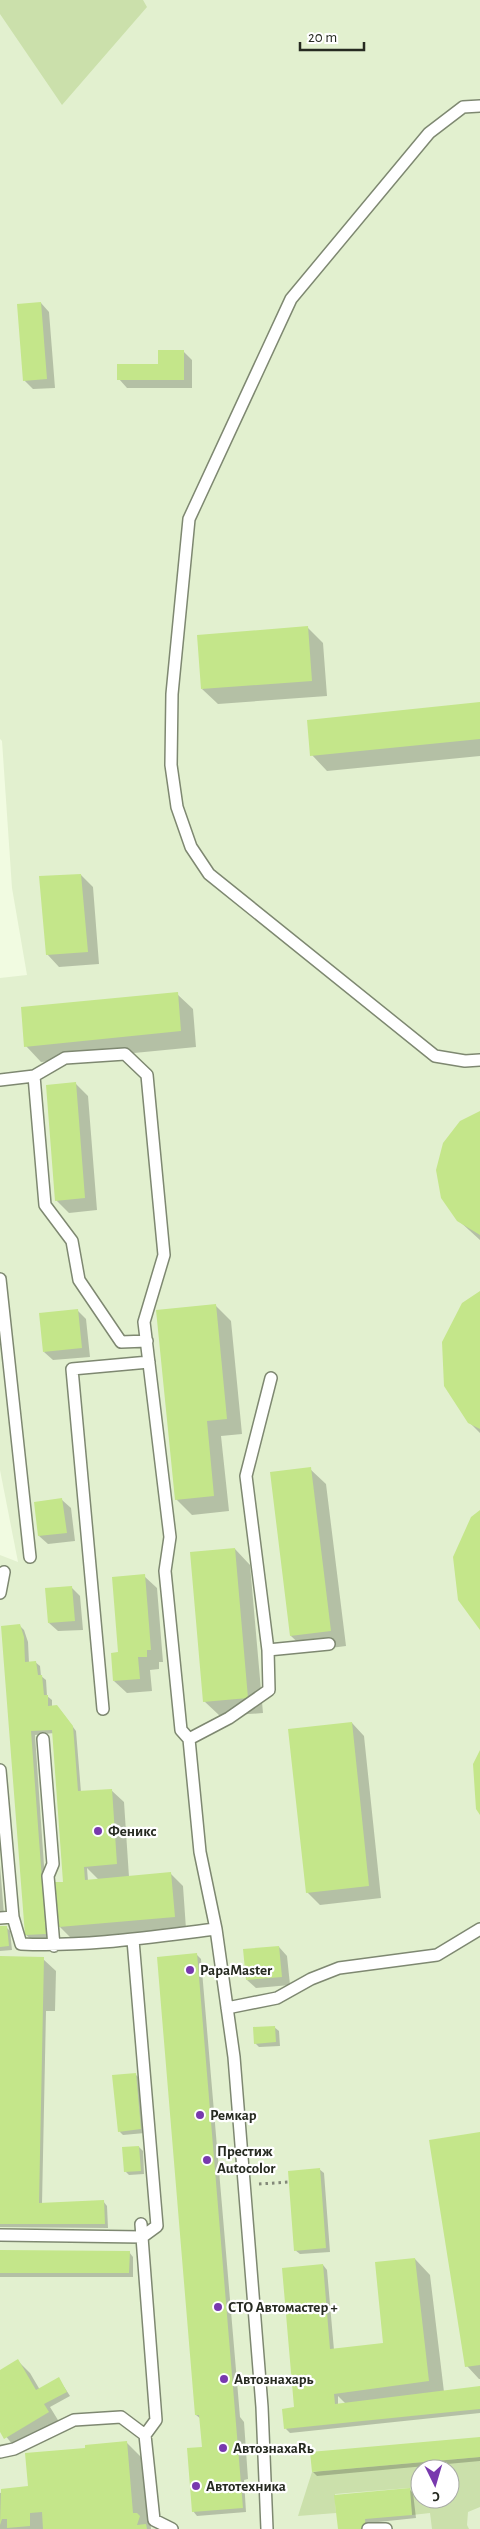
<svg xmlns="http://www.w3.org/2000/svg" width="480" height="2529" font-family="'Alegreya Sans',sans-serif">
<style>
.built{fill:#e2f0cf;fill-rule:evenodd}
.green{fill:#cbe0ab;fill-rule:evenodd}
.shadow{fill:#0003;fill-rule:evenodd}
.building{fill:#c4e68a}
.lines{fill:none;stroke-linecap:round;stroke-linejoin:round}
.service-casing{stroke:#7e8871;stroke-width:14}
.path{stroke:#828878;stroke-width:3;stroke-dasharray:2.5 4;stroke-linecap:butt}
.service{stroke:#fff;stroke-width:11}
.poi-dot{fill:#7839ae;stroke:#fff;stroke-width:2}
.labels{text-anchor:middle;stroke-width:4.5;stroke-linejoin:round;paint-order:stroke}
.poi-label{font-size:15px;font-weight:bold;fill:#262a21;stroke:#fff;text-anchor:start}
</style>
<rect width="100%" height="100%" fill="#f1fbe1"/>
<!-- built -->
<path class="built" d="M0 0H480V2529H0V1555L18 1562 0 1470V978L27 975 12 888 2 741 0 739ZM420 2469H450V2499H420Z"/>
<!-- green -->
<path class="green" d="M0 0H143L147 7 62 105 0 14Z
M480 2457V2507L468 2512 467 2525 469 2529H432L430 2513 412 2515 409 2488 335 2494 336 2513 298 2516 312 2472ZM420 2469H450V2499H420Z"/>
<!-- shadow -->
<path class="shadow" d="M41 303 49 312 55 388 33 389 24 380Z
M183 351 192 360V388H127L119 379 159 365Z
M307 627 323 643 327 696 218 704 202 689Z
M480 704V756L327 771 312 755Z
M81 875 93 887 99 964 59 967 47 954Z
M177 994 193 1009 196 1047 41 1062 26 1046Z
M76 1084 88 1096 97 1210 69 1213 56 1200Z
M480 1113V1240L458 1220Z
M480 1293V1433L469 1422Z
M215 1305 231 1321 242 1434 221 1436 229 1511 192 1515 176 1499Z
M78 1311 86 1319 90 1357 53 1360 44 1352Z
M310 1469 326 1484 346 1646 307 1651 291 1636Z
M62 1500 71 1508 75 1541 48 1544 39 1536Z
M235 1549 250 1565 263 1713 220 1716 204 1701Z
M144 1576 157 1588 163 1662H159V1669L150 1670 152 1691 127 1693 114 1681 120 1653Z
M72 1588 80 1596 83 1630 58 1631 49 1623Z
M19 1625 24 1630 28 1642 29 1663 35 1662 40 1666 41 1676 46 1680 47 1696 52 1700V1707L61 1711 76 1731 81 1792 111 1790 124 1802 129 1877 170 1873 183 1886 186 1929 72 1939 60 1927 66 1883 54 1733 35 1735 49 1938 31 1939 26 1935ZM87 1868 99 1880 88 1881Z
M352 1723 364 1736 381 1898 320 1905 307 1892Z
M0 1865 4 1915 0 1916Z
M6 1927 10 1931 12 1950 0 1951V1928Z
M279 1947 287 1956 290 1985 256 1988 247 1980Z
M197 1955 201 1959 240 2417 244 2422 248 2479 244 2480 246 2512 197 2516 193 2511 204 2448 201 2419 196 2415Z
M0 1957 43 1959 56 1971 55 2011H46L42 2204 103 2201 107 2206 108 2228 0 2227Z
M274 2027 279 2031 280 2046 259 2047 255 2043Z
M135 2074 139 2078 145 2133 123 2135 119 2131Z
M480 2133V2379H479L467 2366Z
M139 2147 143 2151 144 2174 129 2175 125 2171Z
M319 2169 324 2173 330 2252 300 2254 295 2250Z
M0 2252H129L133 2257V2277H0Z
M415 2259 430 2275 444 2392 480 2388V2413L290 2433 286 2429 295 2408 323 2265 327 2270 334 2350 385 2344ZM338 2396 346 2404 338 2405Z
M18 2361 30 2373 40 2390 59 2379 70 2396 50 2407 61 2425 17 2450 0 2429V2371Z
M480 2438V2461L317 2476 313 2472Z
M126 2442 146 2462 151 2529H0V2493L29 2488 86 2449Z
M409 2489 413 2493 416 2518 369 2523 370 2529H339Z"/>
<!-- building -->
<path class="building" d="M41 302 47 379 23 381 17 304Z
M158 350H184V380H117V364H158Z
M308 626 312 681 201 689 197 635Z
M480 702V739L310 756 307 720Z
M81 874 88 952 46 955 39 876Z
M178 992 181 1031 24 1047 21 1007Z
M76 1082 85 1198 55 1201 46 1085Z
M480 1111V1235L457 1221 441 1198 436 1170 443 1143 460 1121Z
M480 1291V1429L468 1423 444 1386 442 1342 462 1303Z
M216 1304 227 1419 207 1421 214 1496 175 1500 156 1310Z
M78 1309 82 1348 43 1352 39 1313Z
M311 1467 331 1631 290 1636 270 1472Z
M62 1498 67 1533 38 1536 34 1502Z
M480 1510V1630L458 1600 453 1557 471 1517Z
M235 1548 248 1698 203 1702 190 1552Z
M145 1574 151 1650H147V1657H138L140 1679 113 1681 111 1653 118 1652 112 1577Z
M72 1586 75 1621 48 1623 45 1588Z
M20 1624 24 1637 25 1662 36 1661 38 1675H42L44 1695H48V1706L57 1705 73 1726 78 1791 112 1789 117 1864 84 1867 85 1880 171 1872 175 1917 59 1927 55 1882H63L52 1730 31 1731 46 1934 25 1935 1 1626Z
M352 1722 369 1886 306 1893 288 1729Z
M480 1750V1815L476 1809 473 1764Z
M0 1926H7L9 1946 0 1947Z
M279 1946 282 1977 246 1980 243 1949Z
M197 1953 243 2508 192 2512 187 2448 202 2447 199 2415H195L157 1957Z
M0 1956 44 1957 39 2203 104 2200 105 2224H0Z
M275 2026 276 2042 254 2044 253 2027Z
M136 2073 141 2129 118 2132 112 2075Z
M480 2132V2365L465 2367 429 2140Z
M139 2146 141 2171 124 2172 122 2147Z
M320 2168 326 2248 294 2251 288 2171Z
M0 2250 130 2251 129 2273H0Z
M415 2258 429 2381 334 2394 335 2404 480 2386V2409L284 2429 282 2409 294 2407 282 2268 323 2264 330 2349 383 2343 375 2262Z
M18 2359 36 2390 59 2377 67 2392 44 2404 49 2412 4 2439 0 2432V2370Z
M480 2437V2457L312 2472 310 2452Z
M127 2441 133 2513H137L140 2516 137 2525 146 2524 147 2529H43L42 2512 30 2513V2526L7 2528V2519H2L0 2525 1 2489 28 2486 25 2453 85 2448V2445Z
M410 2488 412 2515 365 2519 366 2529H338L334 2495Z"/>
<g class="lines">
<!-- service casing -->
<g class="service-casing">
<path id="service" d="M480 106 463 107 429 133 291 299 189 519 172 694 171 765 177 807 191 847 209 874 435 1056 465 1061 480 1060
M34 1076 45 1205 72 1241 79 1280 121 1342 147 1341
M0 1080 34 1076 65 1058 125 1054 147 1075 164 1255 144 1322 170 1537 165 1571 181 1730 189 1739 200 1852 216 1929 234 2057 262 2407 267 2529
M0 1279 30 1557
M0 1593 4 1572
M268 1650 329 1644
M103 1709 72 1369 149 1362
M43 1739 53 1864 48 1876 54 1946
M189 1739 229 1718 269 1690 268 1650 246 1476 271 1378
M0 1770 13 1917 21 1944C86 1947 151 1937 216 1929
M0 1918 13 1917
M227 2008 277 1998 311 1979 339 1968 437 1955 480 1929
M141 2224 156 2420 145 2435 154 2520 172 2529
M0 2235 142 2237 157 2226 133 1940
M0 2452 14 2449 74 2420 121 2417 145 2435
M368 2529H386"/>
</g>
<!-- path -->
<path class="path" d="M259 2184 289 2182"/>
<!-- service -->
<use href="#service" class="service"/>
</g>
<!-- markers -->
<g class="poi-dot">
<circle cx="98" cy="1831" r="5"/>
<circle cx="190" cy="1970" r="5"/>
<circle cx="200" cy="2115" r="5"/>
<circle cx="207" cy="2160" r="5"/>
<circle cx="218" cy="2307" r="5"/>
<circle cx="224" cy="2379" r="5"/>
<circle cx="223" cy="2448" r="5"/>
<circle cx="196" cy="2486" r="5"/>
</g>
<g class="labels">
<!-- poi labels -->
<g class="poi-label">
<text x="108" y="1836">Феникс</text>
<text x="200" y="1975">PapaMaster</text>
<text x="210" y="2120">Ремкар</text>
<text x="217" y="2156">Престиж<tspan x="217" dy="17">Autocolor</tspan></text>
<text x="228" y="2312">СТО Автомастер +</text>
<text x="234" y="2384">Автознахарь</text>
<text x="233" y="2453">АвтознахаRь</text>
<text x="206" y="2491">Автотехника</text>
</g>
</g>
<!-- north arrow -->
<g transform="translate(435 2484) rotate(175)"><circle r="24" fill="#ffffff" stroke="#a8aaa6"/>
<path d="M0-4L9 19L0 12L-9 19Z" fill="#7839ae"/>
<text y="-8" font-size="14" font-weight="bold" text-anchor="middle" fill="#262a21">С</text>
</g>
<!-- scale -->
<path d="M300 42v8h64v-8" fill="none" stroke="#262a21" stroke-width="2.5"/>
<text x="308" y="42" font-size="15" fill="#262a21" stroke="#ffffff" stroke-width="4" paint-order="stroke">20 m</text>
</svg>
